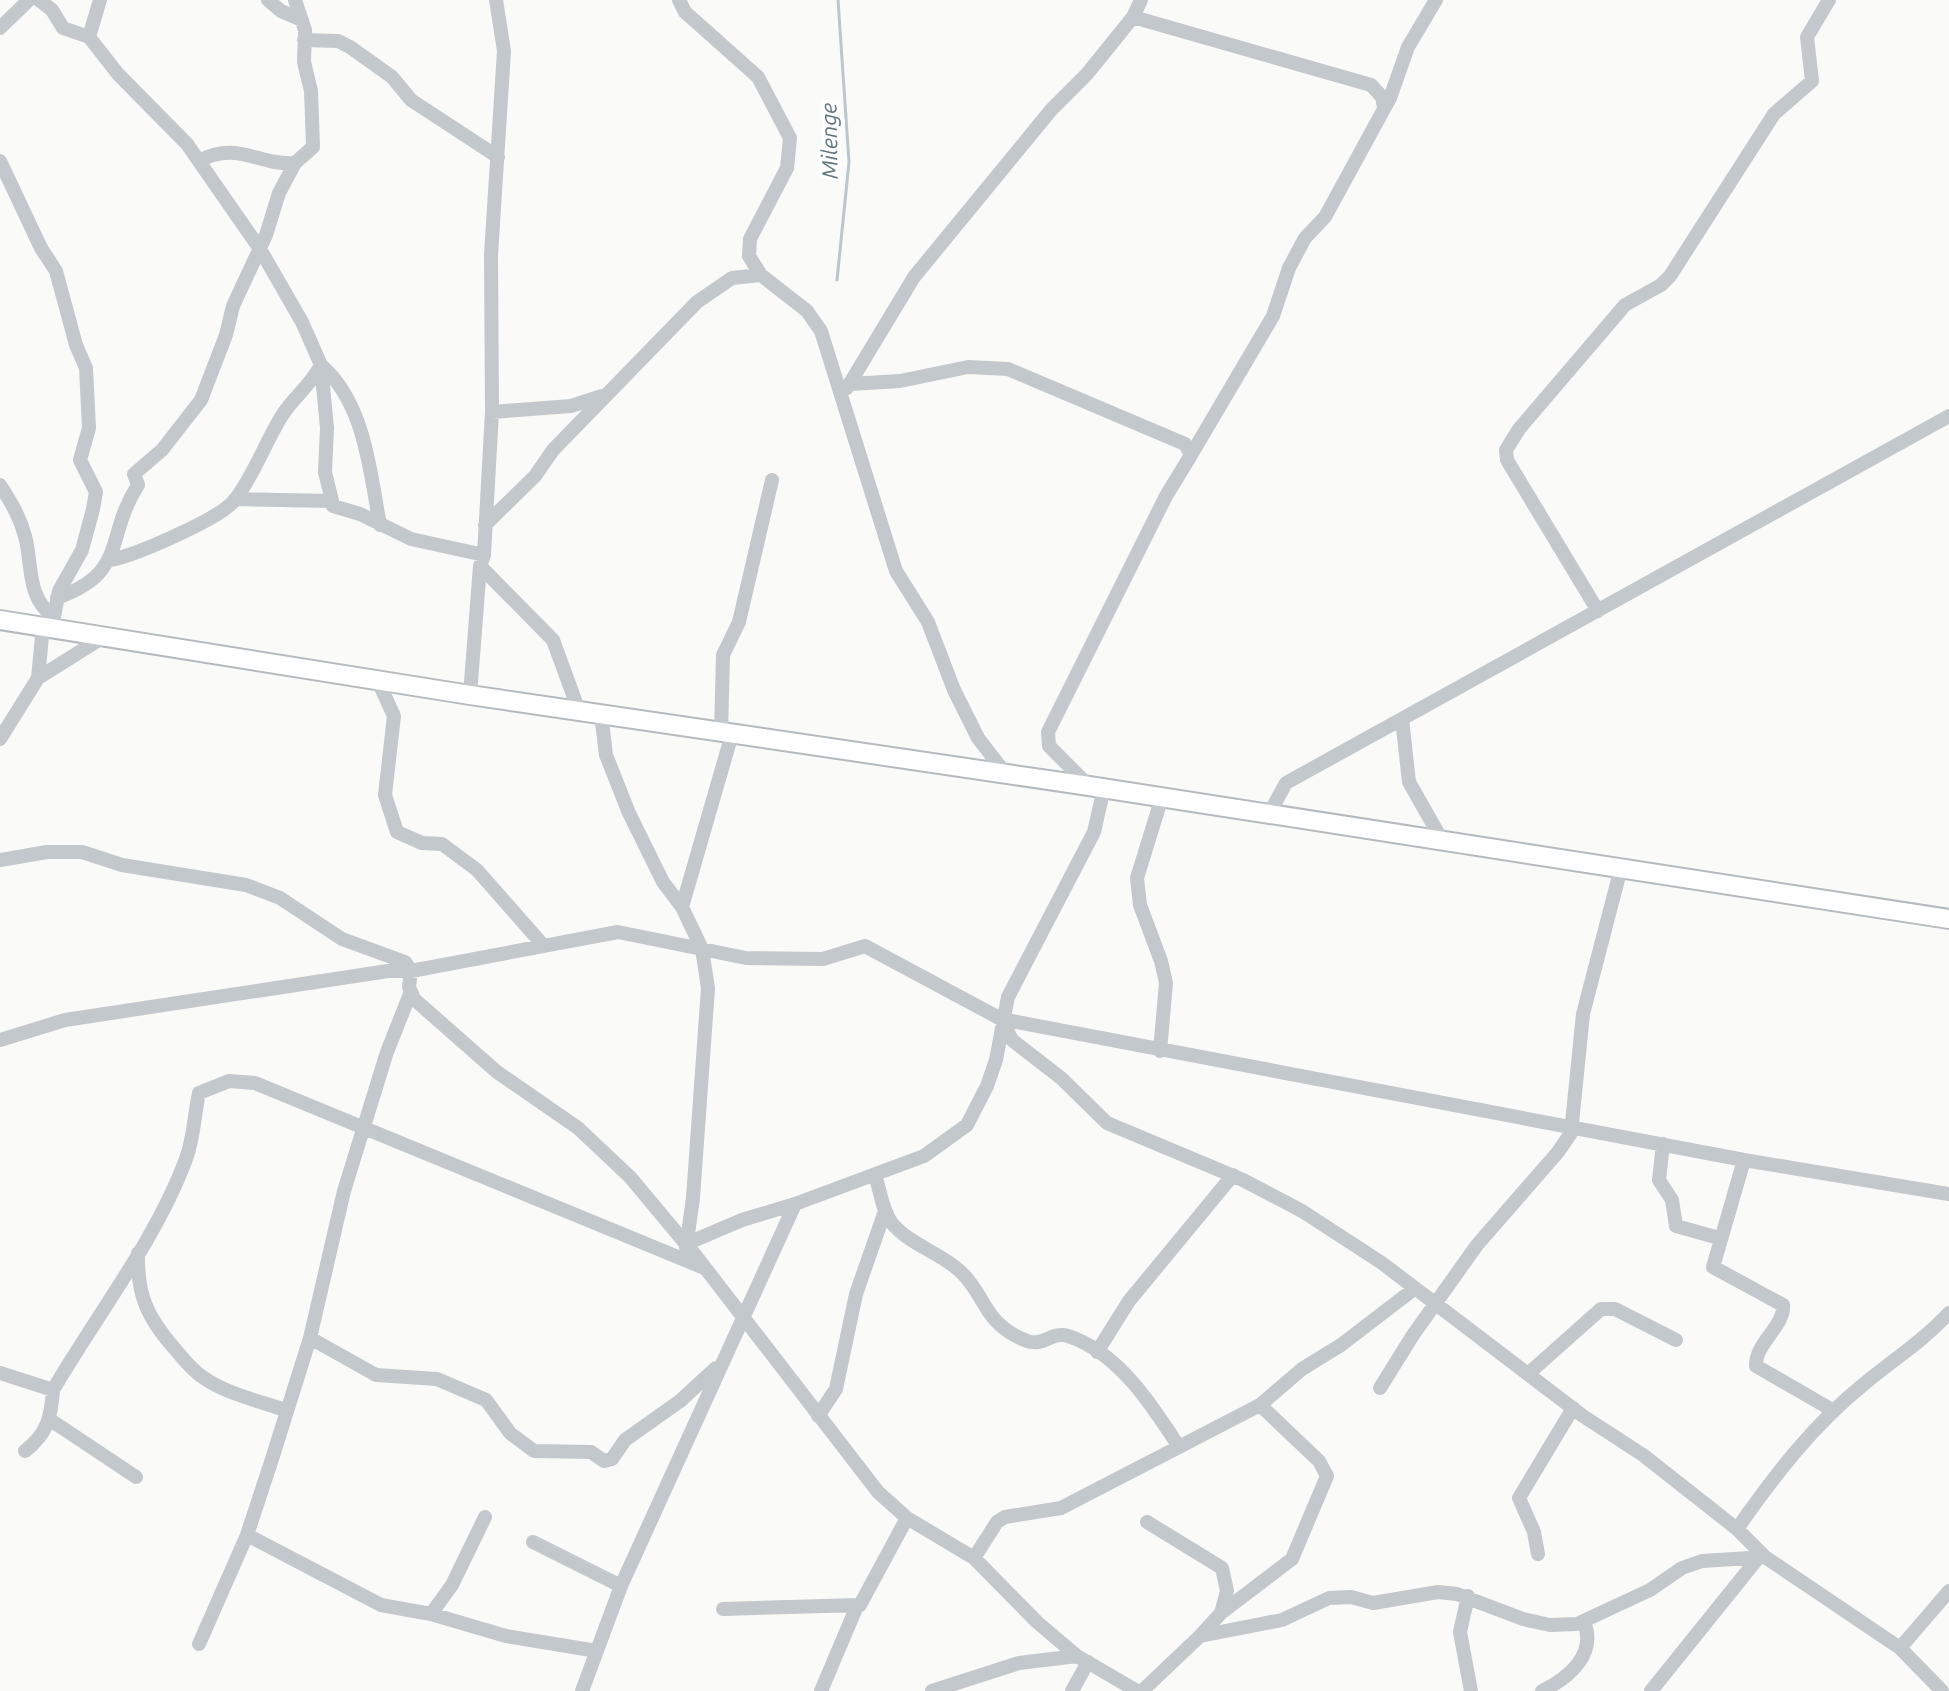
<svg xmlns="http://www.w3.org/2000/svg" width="1949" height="1691" font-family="Ubuntu,sans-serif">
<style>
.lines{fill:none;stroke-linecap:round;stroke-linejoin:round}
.stream{stroke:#bbc7cb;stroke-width:3}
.major-casing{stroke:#b5babe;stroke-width:22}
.minor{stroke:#c3c8cc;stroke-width:14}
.major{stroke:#fff;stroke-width:18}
.labels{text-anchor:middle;stroke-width:8;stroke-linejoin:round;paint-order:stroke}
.water-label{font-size:22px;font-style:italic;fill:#60757c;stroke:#fff}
</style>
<rect width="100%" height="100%" fill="#fafaf8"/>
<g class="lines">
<!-- stream -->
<path class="stream" d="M837 280 849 162 838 0"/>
<!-- major casing -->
<g class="major-casing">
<path id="major" d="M0 620 470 695 1089 786 1949 919"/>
</g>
<!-- minor -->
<path class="minor" d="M39 0 52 10 63 28 89 37 118 74 187 144 260 249 302 322 321 365 327 428 325 472 332 501
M268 0 281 11 302 20
M679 0 685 12 758 77 790 138 787 168 750 239 749 256 761 275 807 311 821 331 896 571 928 622 954 690 978 738 1005 773
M1133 17 1371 85 1382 97 1384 107
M0 28 29 0
M89 37 100 0
M304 40 338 41 350 47 392 77 411 100 498 157
M0 161 41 248 56 271 76 345 86 368 89 428 80 460 96 492 93 509 82 550 59 591 52 627
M199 161C237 140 259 166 295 163
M321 365C365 403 370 472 380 525
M850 384 900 381 968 367 1008 369 1185 444 1191 455 1166 496 1048 732 1049 746 1089 786
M847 388 914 277 1051 110 1087 74 1133 17 1141 0
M492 412 571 406 602 396
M1191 455 1273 316 1289 268 1305 238 1325 217 1390 98 1408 47 1436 0
M0 485C11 502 20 517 25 536 33 567 26 595 53 617
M235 499 332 501 333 506 360 514 411 539 484 555
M485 525 535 476 553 450 697 302 732 278 761 275
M111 560C136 555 219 519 234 501 255 474 265 442 283 414 295 396 309 387 321 365
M480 566 553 640 579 711
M57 598C129 572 104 538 138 485L134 474 162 450 201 400 226 335 233 306 266 235 279 193 295 163 313 147 311 91 304 62 305 30 295 0
M1598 611 1507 460 1506 450 1519 429 1625 305 1661 285 1670 276 1774 114 1812 81 1807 37 1829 0
M38 678 105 636
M377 679 394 716 385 795 397 832 422 843 442 844 477 870 543 945
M470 695 480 566 484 555 492 412 491 255 504 51 496 0
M601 714 606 755 629 813 663 882 682 907 702 949 708 988 693 1198 686 1248
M1402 719 1409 782 1443 842
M721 733 723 655 739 622 772 480
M0 739 38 678 43 626
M1269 814 1286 783 1949 416
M0 860 47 852H82L122 865 246 885 280 898 342 939 405 962 411 971 409 987 414 999 497 1072 578 1128 630 1177 696 1256 878 1492 907 1518 974 1558 1037 1622 1077 1656 1137 1691
M682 907 732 734
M1001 1019 1012 1040 1061 1078 1107 1123 1243 1180 1302 1211 1382 1263 1583 1416 1643 1455 1737 1529 1765 1557 1900 1648 1942 1691
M0 1040 65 1020 388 971H411L618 932 746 958 823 959 865 946 1001 1019 1744 1160 1949 1194
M1160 1051 1166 983 1161 961 1140 905 1137 878 1162 797
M1663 1144 1659 1180 1672 1200 1676 1226 1719 1238
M1744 1160 1713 1267 1783 1305C1785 1326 1755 1343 1756 1366L1834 1411
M875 1175C880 1190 882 1209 891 1222 909 1245 940 1252 961 1272 987 1297 983 1324 1027 1341 1043 1347 1052 1331 1068 1336 1118 1352 1152 1405 1179 1447
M688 1243 742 1220 795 1204
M138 1253C137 1295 147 1317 174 1348 183 1358 192 1371 204 1378 227 1394 259 1401 285 1410
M310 1338 376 1375 437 1379 486 1400 510 1433 534 1451 591 1452 604 1461 612 1459 625 1440 680 1401 716 1368
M1097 1352 1129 1301 1233 1175
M0 1373 53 1390
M1529 1373 1601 1309H1615L1676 1340
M1380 1388 1413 1335 1477 1245 1558 1152 1571 1133 1583 1014 1621 868
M818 1416 836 1389 856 1294 885 1211
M49 1419 136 1477
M25 1451C48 1433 51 1417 53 1390 96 1316 156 1240 186 1159 194 1137 194 1116 199 1093L229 1081 255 1083 702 1267
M1147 1522 1222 1568 1227 1591 1221 1613
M1737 1529C1774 1476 1813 1425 1864 1384 1893 1360 1923 1341 1949 1313
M247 1535 381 1605 431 1614 506 1636 597 1651
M533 1542 621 1586
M1538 1554 1534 1532 1519 1498 1573 1408
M974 1558 997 1522 1005 1517 1061 1508 1260 1405 1302 1369 1341 1345 1414 1289
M1468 1596 1460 1632 1471 1691
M723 1609 860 1605 907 1518
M431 1614 452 1585 485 1517
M1200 1636 1221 1613 1292 1559 1327 1476 1319 1461 1260 1405
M199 1644 247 1535 272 1459 310 1338 344 1191 387 1052 410 994
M1900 1648 1949 1591
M582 1691 621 1586 795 1204 924 1156 967 1125 987 1086 996 1060 1008 997 1094 832 1104 788
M821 1691 857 1606
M932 1691 1019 1663 1077 1656
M1072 1691 1088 1662
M1142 1691 1200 1636 1282 1620 1329 1598 1351 1597 1373 1603 1438 1592 1457 1594 1523 1619 1550 1625 1577 1624 1650 1590 1682 1568 1702 1561 1765 1557
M1542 1691C1569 1678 1597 1654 1584 1622
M1651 1691 1758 1558"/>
<!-- major -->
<use href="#major" class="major"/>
</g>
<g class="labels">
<!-- water labels -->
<g class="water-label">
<text transform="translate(829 141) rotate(-91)" y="8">Milenge</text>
</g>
</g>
</svg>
